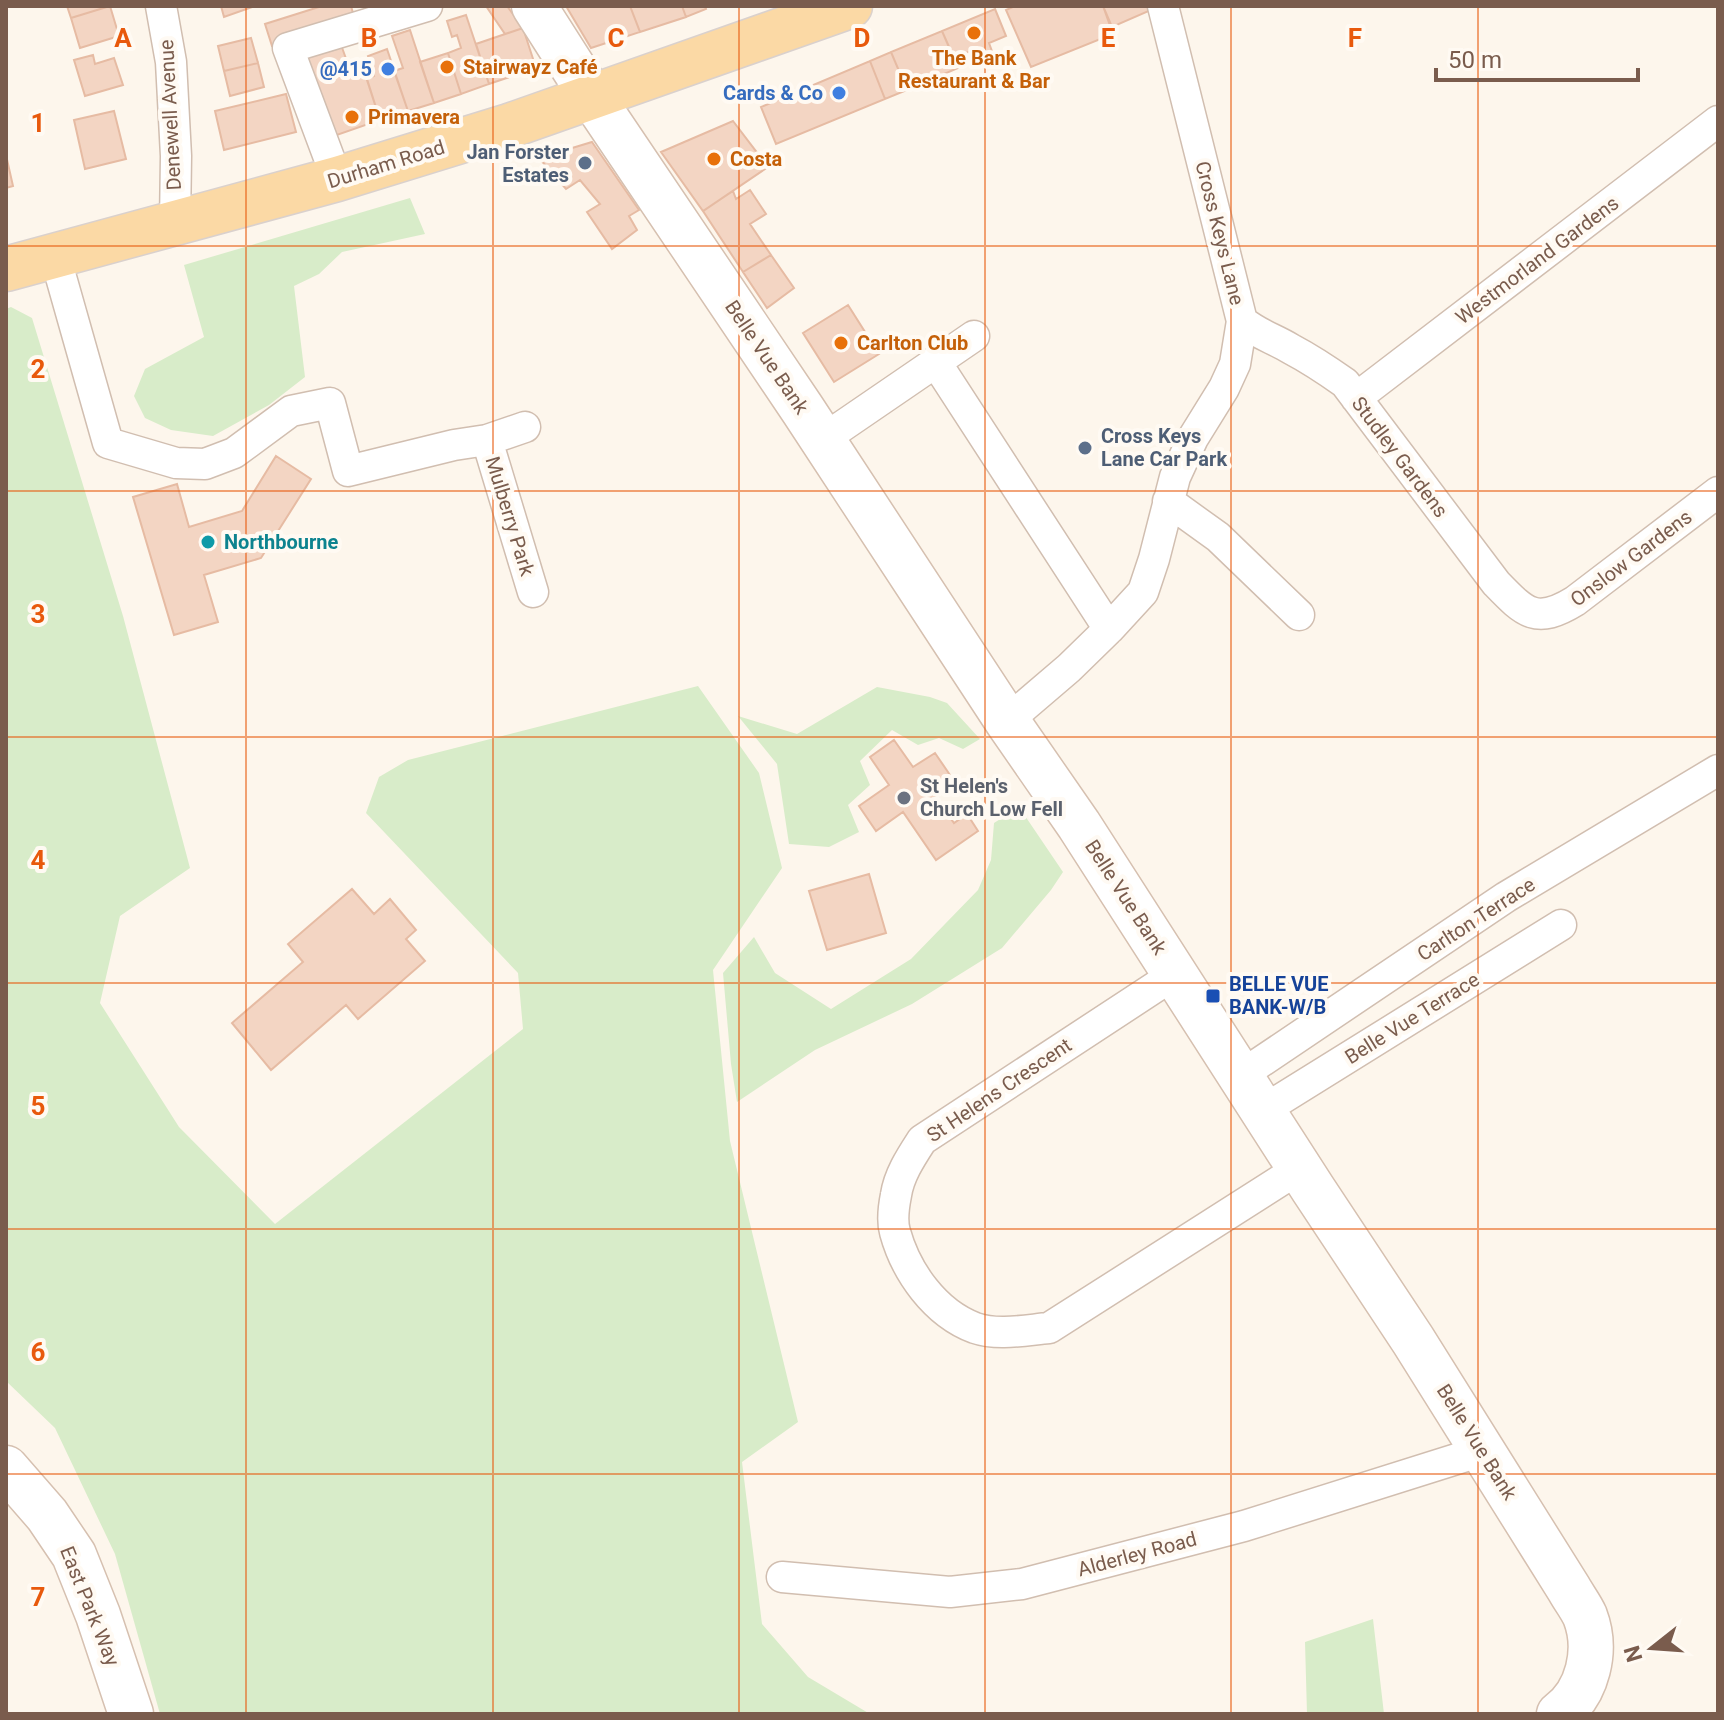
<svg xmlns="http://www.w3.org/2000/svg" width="1724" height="1720" font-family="Roboto,sans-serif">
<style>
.green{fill:#d8ecc9}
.building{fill:#f3d5c3;stroke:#e6bba3;stroke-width:2}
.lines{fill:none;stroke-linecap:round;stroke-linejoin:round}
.street-casing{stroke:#d1beb0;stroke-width:33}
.secondary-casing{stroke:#d6c0b0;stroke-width:47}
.primary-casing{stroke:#dad1cd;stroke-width:47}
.street{stroke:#fff;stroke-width:30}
.secondary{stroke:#fff;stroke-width:44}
.primary{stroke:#fbd9a5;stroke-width:44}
.grid{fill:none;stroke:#e8590c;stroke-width:2;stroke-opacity:0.55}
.food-dot{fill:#e8710a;stroke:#fffaf3;stroke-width:3}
.shop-dot{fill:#3f7fe0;stroke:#fffaf3;stroke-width:3}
.service-dot{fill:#5c6f8a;stroke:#fffaf3;stroke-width:3}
.culture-dot{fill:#0f9aa8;stroke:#fffaf3;stroke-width:3}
.worship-dot{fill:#6b7280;stroke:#fffaf3;stroke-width:3}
.transit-dot{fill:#1a4fb4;stroke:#fffaf3;stroke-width:3}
.labels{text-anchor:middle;stroke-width:8;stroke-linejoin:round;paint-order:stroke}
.food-label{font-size:20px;font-weight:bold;fill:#c56008;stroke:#fffaf3;text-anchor:start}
.shop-label{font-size:20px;font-weight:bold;fill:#366cbe;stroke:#fffaf3;text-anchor:end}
.street-label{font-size:20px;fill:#7a5c4d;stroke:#fffaf3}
.service-label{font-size:20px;font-weight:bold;fill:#4e5e75;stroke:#fffaf3;text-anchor:end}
.culture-label{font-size:20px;font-weight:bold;fill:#0d838f;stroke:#fffaf3;text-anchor:start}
.worship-label{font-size:20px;font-weight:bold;fill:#5b616d;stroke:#fffaf3;text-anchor:start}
.transit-label{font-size:20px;font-weight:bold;fill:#164399;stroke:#fffaf3;text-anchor:start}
.grid-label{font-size:26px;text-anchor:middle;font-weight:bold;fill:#e8590c;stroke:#fffaf3;stroke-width:8;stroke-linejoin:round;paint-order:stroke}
</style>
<rect width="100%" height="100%" fill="#fdf6ec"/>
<!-- green -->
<path class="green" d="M410 198 425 234 342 252 319 274 294 286 305 377 269 405 213 436 171 430 145 418 134 396 145 369 204 337 184 265Z
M11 307 32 318 123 616 190 868 120 916 100 1003 179 1127 275 1224 523 1029 518 973 366 813 379 777 408 760 698 686 759 773 782 868 713 970 730 1141 798 1422 742 1462 762 1624 808 1677 870 1714H160L115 1554 55 1428 6 1381V309Z
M877 687 930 697 947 703 980 739 963 749 939 738 918 745 892 730 860 761 870 785 848 805 859 832 829 847 789 844 777 764 738 716 797 734Z
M1019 807 1063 872 1051 890 1002 948 912 1004 815 1050 737 1102 731 1064 723 973 754 937 775 973 831 1009 911 959 978 890 991 860 994 823Z
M1373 1619 1384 1714H1307L1305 1642Z"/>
<!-- building -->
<path class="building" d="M67 6H110L71 18Z
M110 6 119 36 80 48 71 18Z
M221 6H255L224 17Z
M322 6H351L355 20 272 46 265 24Z
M486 6H507L523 28 505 34Z
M566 6H630L640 32 591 48Z
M630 6H682L686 17 640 32Z
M682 6H705L706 9 686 17Z
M1015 6H1103L1113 34 1031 67 1006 10Z
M1103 6H1150L1151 10 1112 27Z
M995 9 1006 36 989 43 993 54 983 58 978 48 954 58 942 31Z
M466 15 489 84 461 94 448 53 461 48 457 35 452 37 447 21Z
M523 28 536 68 489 84 476 44Z
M410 30 434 103 408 111 394 71 403 68 392 36Z
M942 31 958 68 907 90 891 52Z
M251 38 258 63 224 71 218 46Z
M340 42 353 78 365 74 380 120 331 137 304 55Z
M387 49 408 111 380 120 367 79 374 76 368 56Z
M891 52 907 90 885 99 870 61Z
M448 53 461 94 434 103 420 62Z
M93 55 95 64 114 58 123 85 85 96 74 60Z
M870 61 885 99 776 144 761 107Z
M258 63 264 87 230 96 224 71Z
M286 94 296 132 224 150 215 111Z
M114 111 126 159 85 169 74 120Z
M733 121 768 167 703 211 661 152Z
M592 142 639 210 629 216 637 230 612 249 587 212 600 204 580 180 566 189 539 158Z
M6 155 13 186 6 188Z
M750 190 766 214 750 224 771 255 743 272 703 211 733 191 736 199Z
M771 255 794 288 767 308 743 272Z
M848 305 879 354 834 382 803 333Z
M276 456 311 479 261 558 204 575 218 622 174 635 133 497 177 484 189 527 242 511Z
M894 740 913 767 935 753 950 775 930 789 954 823 967 814 978 831 936 860 903 812 876 831 859 806 889 785 870 757Z
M869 874 886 933 827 950 809 891Z
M352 889 374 914 390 899 416 930 406 939 425 961 358 1019 346 1005 271 1070 232 1023 303 962 288 944Z"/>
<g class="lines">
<!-- street casing -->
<g class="street-casing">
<path id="street" d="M161 6 171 62 176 156 175 224
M337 179 288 48 427 6
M55 256 108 443 176 463 205 464 234 453 291 411 330 403 348 471 454 445 487 440 525 427
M1242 321C1259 335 1273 338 1291 349 1310 359 1328 371 1345 383L1496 583C1525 613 1536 625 1575 601L1718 492
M935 361 1109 629
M1356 398 1718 121
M487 440 533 592
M822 440 974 336
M1168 501 1218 537 1299 615
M1007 721 1069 668 1109 629 1143 592 1154 559 1175 477 1193 438 1224 388 1235 364 1242 321 1163 6
M1175 974 922 1140C911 1157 899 1175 896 1195 894 1205 892 1222 895 1232 906 1272 935 1313 975 1328 998 1336 1026 1330 1049 1328L1300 1168
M1240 1076 1506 897 1718 770
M1262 1111 1561 925
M782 1577 950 1592 1022 1584 1244 1526 1482 1451"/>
</g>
<!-- secondary casing -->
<g class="secondary-casing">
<path id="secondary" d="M534 6 592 97 803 410 1007 721 1079 825 1313 1189 1413 1340 1569 1589C1574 1598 1581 1607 1585 1616 1598 1650 1588 1693 1559 1714
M6 1468 47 1515 74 1555 98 1615 131 1714"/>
</g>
<!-- primary casing -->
<g class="primary-casing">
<path id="primary" d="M6 269 337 179 509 126 850 6"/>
</g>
<!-- street -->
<use href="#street" class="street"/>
<!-- secondary -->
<use href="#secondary" class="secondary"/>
<!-- primary -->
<use href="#primary" class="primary"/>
</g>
<!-- grid -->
<path class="grid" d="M246 6V1714M493 6V1714M739 6V1714M985 6V1714M1231 6V1714M1478 6V1714M6 246H1718M6 491H1718M6 737H1718M6 983H1718M6 1229H1718M6 1474H1718"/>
<!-- markers -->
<g class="food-dot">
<circle cx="974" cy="33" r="8"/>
<circle cx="447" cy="67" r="8"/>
<circle cx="352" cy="117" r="8"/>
<circle cx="714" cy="159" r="8"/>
<circle cx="841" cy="343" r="8"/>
</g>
<g class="shop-dot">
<circle cx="388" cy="69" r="8"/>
<circle cx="839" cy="93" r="8"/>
</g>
<g class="service-dot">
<circle cx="585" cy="163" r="8"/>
<circle cx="1085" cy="448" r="8"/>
</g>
<circle class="culture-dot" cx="208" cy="542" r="8"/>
<circle class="worship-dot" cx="904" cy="798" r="8"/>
<rect class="transit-dot" x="1205" y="988" width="16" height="16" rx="4"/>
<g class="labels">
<!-- food labels -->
<g class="food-label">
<text x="974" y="65" text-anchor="middle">The Bank<tspan x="974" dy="23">Restaurant &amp; Bar</tspan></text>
<text x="463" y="74">Stairwayz Café</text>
<text x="368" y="124">Primavera</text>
<text x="730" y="166">Costa</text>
<text x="857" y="350">Carlton Club</text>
</g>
<!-- shop labels -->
<g class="shop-label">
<text x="372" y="76">@415</text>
<text x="823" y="100">Cards &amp; Co</text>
</g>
<!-- street labels -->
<g class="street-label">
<text transform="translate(170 115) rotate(-93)" y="7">Denewell Avenue</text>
<text transform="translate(386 164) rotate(-17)" y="7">Durham Road</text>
<text transform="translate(1220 233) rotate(76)" y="7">Cross Keys Lane</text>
<text transform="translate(1537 260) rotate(-37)" y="7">Westmorland Gardens</text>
<text transform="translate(767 357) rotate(56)" y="7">Belle Vue Bank</text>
<text transform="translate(1400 457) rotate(53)" y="7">Studley Gardens</text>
<text transform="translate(510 516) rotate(73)" y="7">Mulberry Park</text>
<text transform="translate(1631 558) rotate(-37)" y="7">Onslow Gardens</text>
<text transform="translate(1126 897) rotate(57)" y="7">Belle Vue Bank</text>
<text transform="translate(1476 919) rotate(-33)" y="7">Carlton Terrace</text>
<text transform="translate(1412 1018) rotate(-32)" y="7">Belle Vue Terrace</text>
<text transform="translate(999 1090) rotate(-34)" y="7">St Helens Crescent</text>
<text transform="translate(1477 1442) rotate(58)" y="7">Belle Vue Bank</text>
<text transform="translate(1137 1554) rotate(-15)" y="7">Alderley Road</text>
<text transform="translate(90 1606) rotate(68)" y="7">East Park Way</text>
</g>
<!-- service labels -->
<g class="service-label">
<text x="569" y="159">Jan Forster<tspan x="569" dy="23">Estates</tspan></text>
<text x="1101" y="443" text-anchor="start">Cross Keys<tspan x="1101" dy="23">Lane Car Park</tspan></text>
</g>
<!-- culture labels -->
<g class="culture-label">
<text x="224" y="549">Northbourne</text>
</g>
<!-- worship labels -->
<g class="worship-label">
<text x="920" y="793">St Helen's<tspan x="920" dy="23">Church Low Fell</tspan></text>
</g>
<!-- transit labels -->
<g class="transit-label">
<text x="1229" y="991">BELLE VUE<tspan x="1229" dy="23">BANK-W/B</tspan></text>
</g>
</g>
<g class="grid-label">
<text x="123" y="47">A</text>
<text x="369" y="47">B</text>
<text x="616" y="47">C</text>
<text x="862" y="47">D</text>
<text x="1108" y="47">E</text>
<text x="1355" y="47">F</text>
<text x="38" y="132">1</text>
<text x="38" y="378">2</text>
<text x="38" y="623">3</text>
<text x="38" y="869">4</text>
<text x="38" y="1115">5</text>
<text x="38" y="1361">6</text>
<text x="38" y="1606">7</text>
</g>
<!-- border -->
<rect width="1724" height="1720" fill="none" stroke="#7a5c4d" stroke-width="16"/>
<!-- north arrow -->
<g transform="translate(1652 1648) rotate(253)" stroke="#fffaf3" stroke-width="6" paint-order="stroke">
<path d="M0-6L14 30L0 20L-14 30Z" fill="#7a5c4d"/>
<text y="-12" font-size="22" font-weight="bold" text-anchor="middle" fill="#7a5c4d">N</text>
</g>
<!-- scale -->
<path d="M1436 68v12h202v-12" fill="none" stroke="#7a5c4d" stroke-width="4"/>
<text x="1448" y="68" font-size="24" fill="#7a5c4d" stroke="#fffaf3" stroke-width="6" paint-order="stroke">50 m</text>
</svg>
